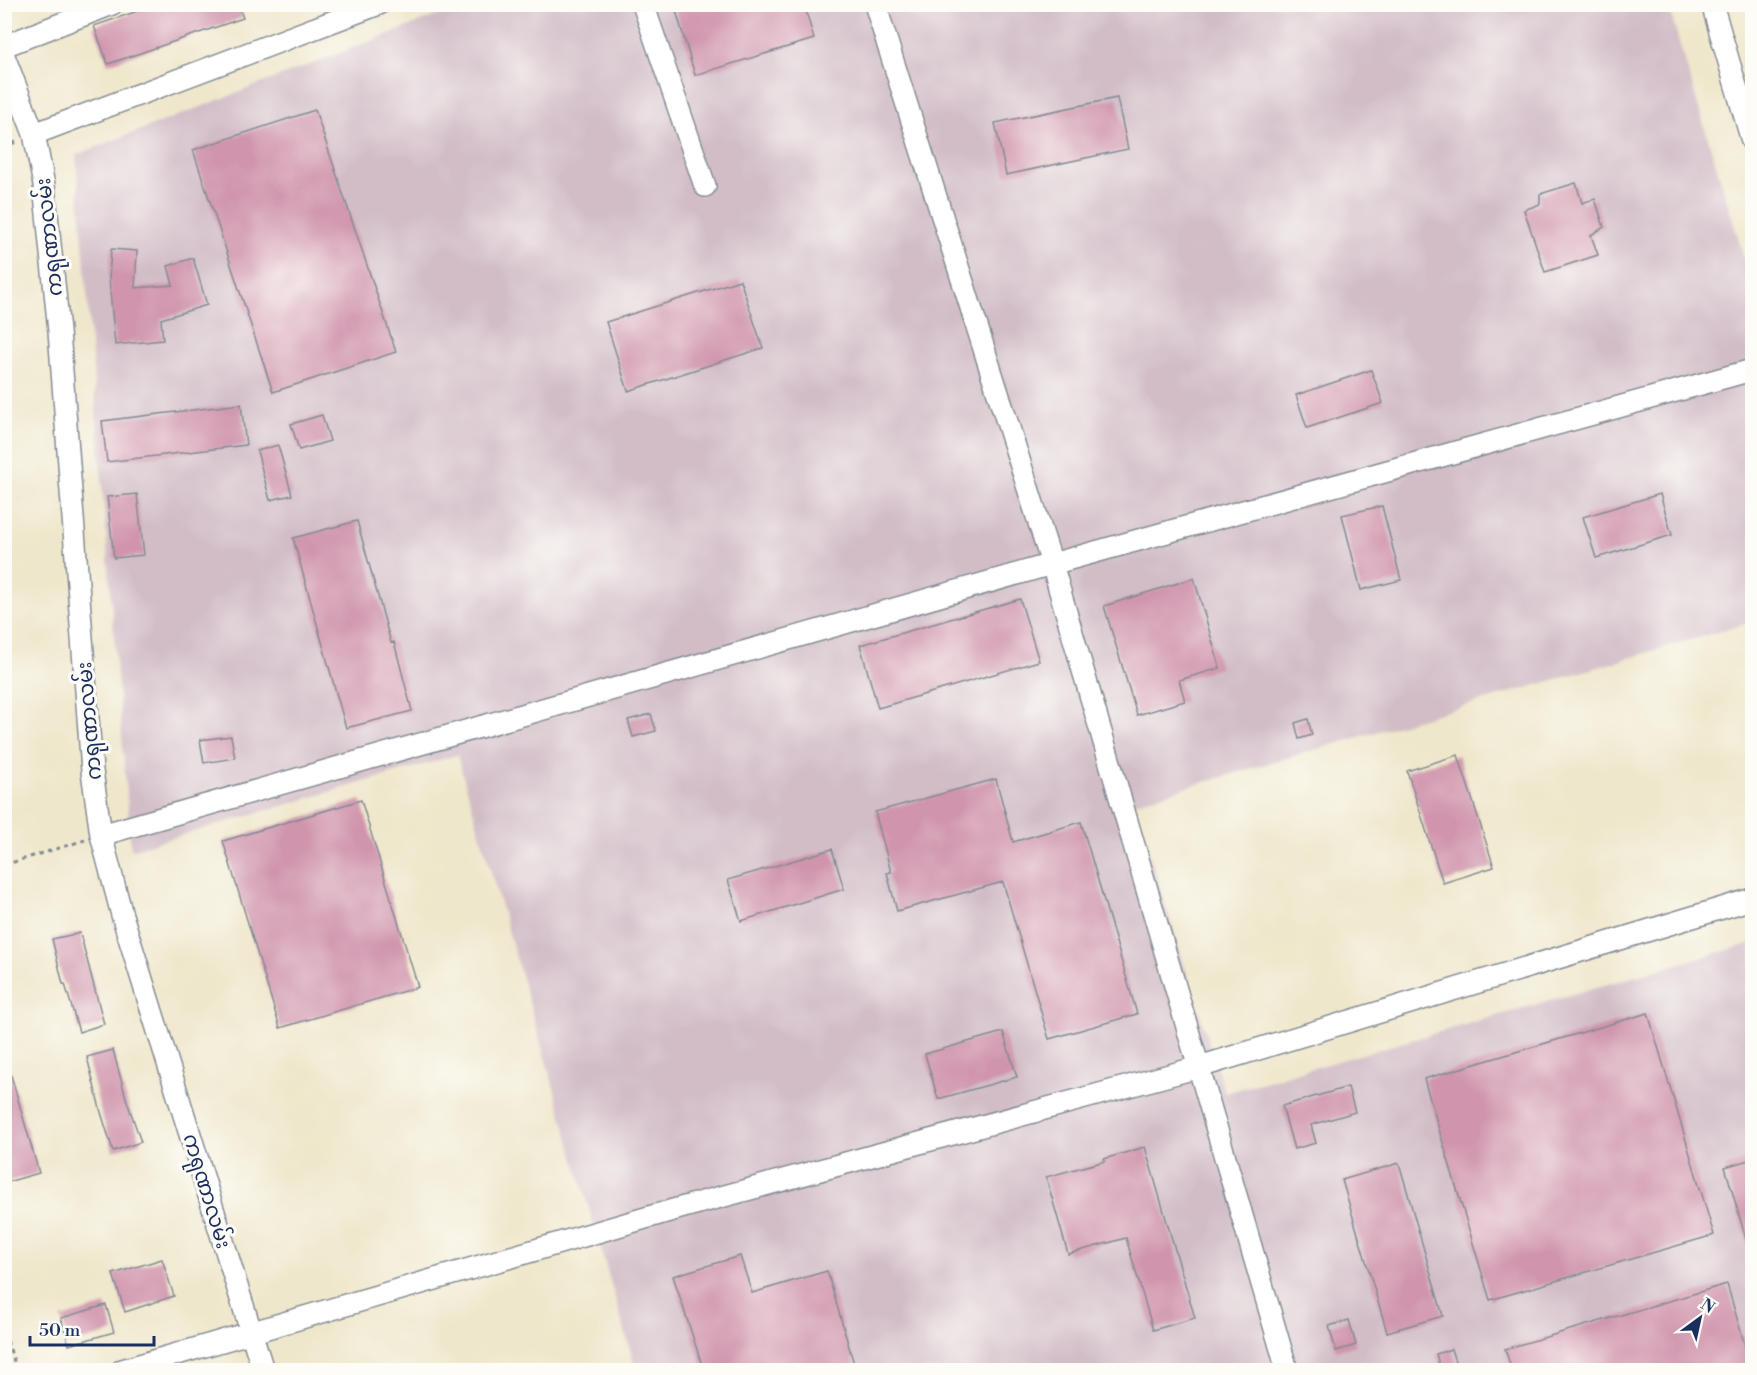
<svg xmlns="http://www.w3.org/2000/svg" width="1757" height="1375" font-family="'Libre Bodoni','Noto Sans Myanmar',serif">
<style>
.industrial{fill:#d2bdc7}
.building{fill:#d095ad}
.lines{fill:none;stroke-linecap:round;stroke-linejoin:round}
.minor-casing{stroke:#858b94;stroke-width:24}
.path{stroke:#858b94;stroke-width:3;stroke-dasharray:4.5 4.5;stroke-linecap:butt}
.minor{stroke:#fff;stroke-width:21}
.labels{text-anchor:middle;stroke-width:6;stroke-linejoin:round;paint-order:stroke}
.street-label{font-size:21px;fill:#1b2f5e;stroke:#fdfcf7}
</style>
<rect width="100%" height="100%" fill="#fdfcf7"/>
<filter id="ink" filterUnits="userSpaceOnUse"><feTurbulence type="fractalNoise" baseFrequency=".0167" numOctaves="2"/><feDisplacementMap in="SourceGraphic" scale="12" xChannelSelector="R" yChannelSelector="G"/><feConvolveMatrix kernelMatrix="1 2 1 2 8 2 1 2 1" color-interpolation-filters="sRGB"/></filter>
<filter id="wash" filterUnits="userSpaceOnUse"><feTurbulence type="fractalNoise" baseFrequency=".008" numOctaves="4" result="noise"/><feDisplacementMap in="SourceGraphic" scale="24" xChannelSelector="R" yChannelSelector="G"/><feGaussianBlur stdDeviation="1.35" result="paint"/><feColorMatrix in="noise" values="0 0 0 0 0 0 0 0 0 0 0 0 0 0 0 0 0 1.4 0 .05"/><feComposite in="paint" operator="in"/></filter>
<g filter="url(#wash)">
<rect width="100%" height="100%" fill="#efe7cb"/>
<!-- industrial -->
<path class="industrial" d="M438 5H1668L1752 284V622L1133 803 1225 1093 1752 943V1370H636L457 755 131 850 76 155 441 14Z"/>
<g id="blocks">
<!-- building -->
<path class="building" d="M158 4H238L243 18 108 64 94 26Z
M674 4H804L814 39 695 75Z
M1117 98 1128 149 1006 175 995 123Z
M315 110 396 352 273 392 193 150Z
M1576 183 1582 203 1595 199 1604 227 1591 235 1598 255 1545 272 1524 210 1540 204V194Z
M111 249 137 251 135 288 173 285 168 266 193 258 207 305 161 319 163 340 115 345 109 279Z
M740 280 763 348 628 391 606 322Z
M1371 370 1383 403 1307 428 1296 395Z
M241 404 246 445 107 462 102 421Z
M322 415 330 441 299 450 291 424Z
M278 445 292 495 270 500 257 451Z
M137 494 144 555 114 558 107 497Z
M1660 494 1672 535 1596 558 1583 517Z
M1382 506 1401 580 1361 590 1342 515Z
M357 521 391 643 394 642 412 711 346 728 293 538Z
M1194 578 1220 668 1179 680 1185 701 1137 715 1104 606Z
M1020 599 1039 661 878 708 860 645Z
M651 714 656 731 633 737 628 720Z
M1308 719 1312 735 1299 739 1295 723Z
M231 736 235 758 204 763 200 740Z
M1458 755 1494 867 1443 883 1407 771Z
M996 779 1013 842 1081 822 1137 1014 1049 1039 1003 882 897 911 887 873 891 872 875 812Z
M361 800 418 987 280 1028 223 841Z
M832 849 844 889 741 921 728 880Z
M80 933 104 1024 79 1032 65 984H63L52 939Z
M1648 1013 1714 1235 1490 1300 1424 1079Z
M1003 1032 1017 1077 938 1099 925 1054Z
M113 1050 126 1098 141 1142 113 1151 100 1109 87 1057Z
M4 1068H9L39 1173 4 1183Z
M1348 1087 1355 1112 1311 1125 1316 1143 1294 1149 1282 1106Z
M1145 1147 1195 1318 1153 1330 1126 1238 1068 1254 1046 1177 1105 1161 1104 1159Z
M1752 1159V1248L1749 1249 1725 1167Z
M1399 1163 1443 1316 1387 1332 1342 1180Z
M740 1256 752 1293 827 1271 856 1371H704L673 1276Z
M162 1259 174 1296 125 1312 113 1274Z
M1727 1284 1750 1363 1724 1371H1512L1505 1349Z
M106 1305 114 1332 69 1345 61 1318Z
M1349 1320 1356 1345 1336 1351 1329 1326Z
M1451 1349 1458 1371H1441L1436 1354Z"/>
</g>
</g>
<g filter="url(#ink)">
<use href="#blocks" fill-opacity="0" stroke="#858b94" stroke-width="1.5"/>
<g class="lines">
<!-- minor casing -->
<g class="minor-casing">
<path id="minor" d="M643 4 705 186
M875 4 1052 564 1287 1370
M1712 4 1752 141
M4 46 112 4
M4 56 34 134 44 185 59 331 92 771 101 835 122 915 263 1370
M34 134 379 4
M101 835 1052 564 1752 370
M122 1370 673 1210 1199 1067 1752 899"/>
</g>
<!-- path -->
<path class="path" d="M4 148 18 141
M4 865 85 840
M4 1332 17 1370"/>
<!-- minor -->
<use href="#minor" class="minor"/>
</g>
</g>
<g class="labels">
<!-- street labels -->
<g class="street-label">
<text transform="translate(49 237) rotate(-96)" y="7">ကရုဏာလမ်း</text>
<text transform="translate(89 721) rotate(-95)" y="7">ကရုဏာလမ်း</text>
<text transform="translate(207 1191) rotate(73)" y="7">ကရုဏာလမ်း</text>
</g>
</g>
<!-- margin -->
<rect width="1757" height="1375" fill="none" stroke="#fdfcf7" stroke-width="24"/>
<!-- north arrow -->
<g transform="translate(1700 1318) rotate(33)" stroke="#fdfcf7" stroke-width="4.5" paint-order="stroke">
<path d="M0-4.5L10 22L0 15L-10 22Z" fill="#1b2f5e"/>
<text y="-9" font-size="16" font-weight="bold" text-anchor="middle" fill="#1b2f5e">N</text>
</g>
<!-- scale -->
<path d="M30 1336v9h124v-9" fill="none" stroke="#1b2f5e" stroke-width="3"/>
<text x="39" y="1336" font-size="18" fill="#1b2f5e" stroke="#fdfcf7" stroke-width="4.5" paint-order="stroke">50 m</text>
</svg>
